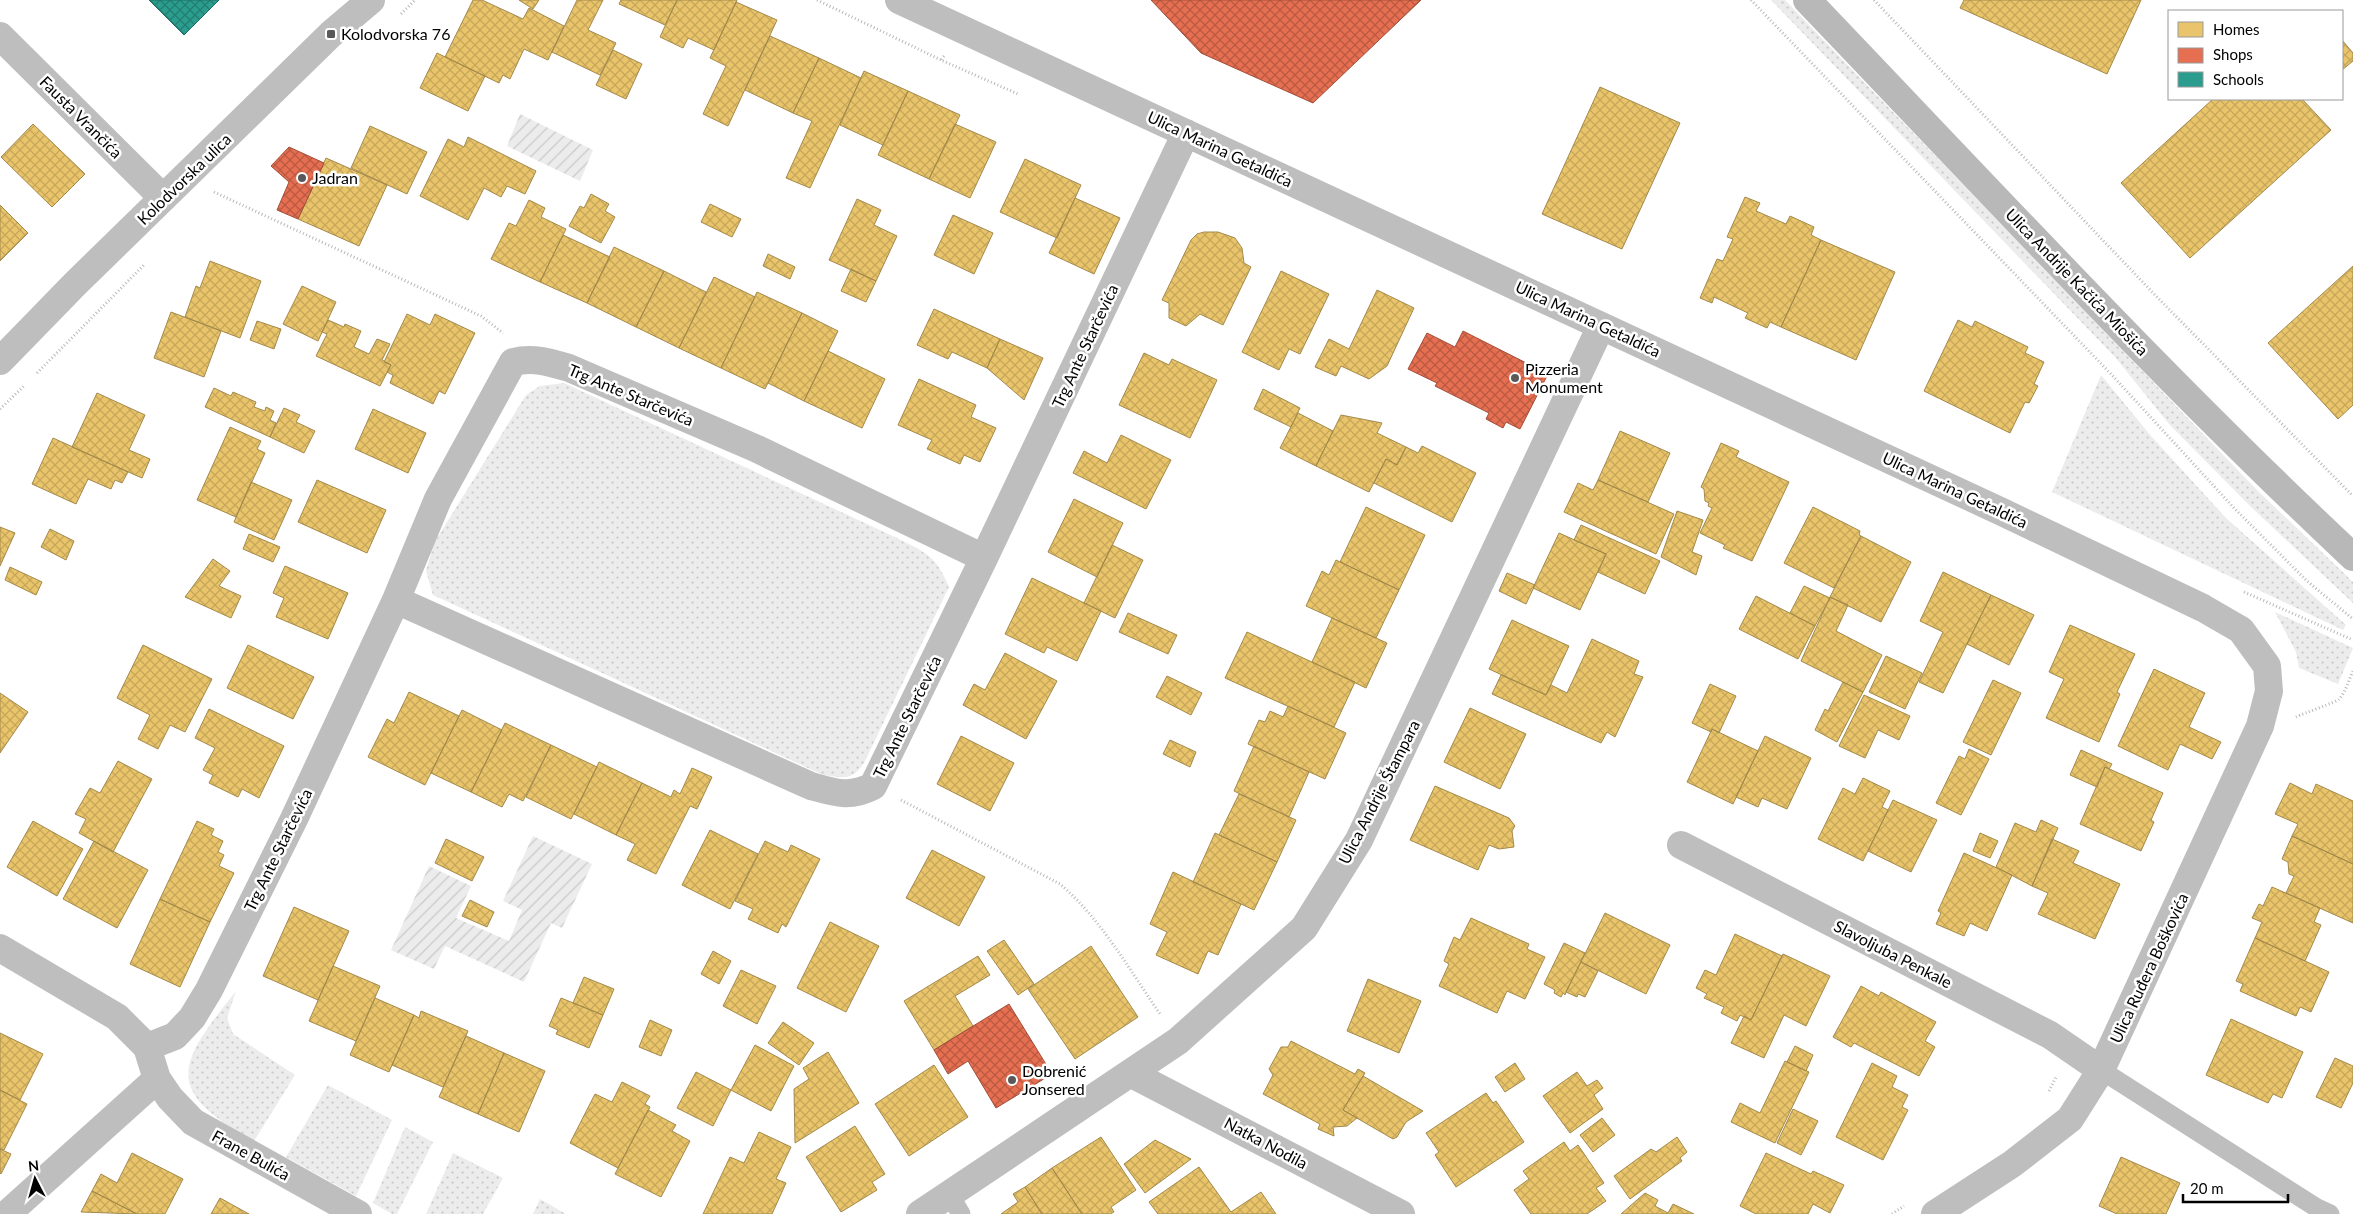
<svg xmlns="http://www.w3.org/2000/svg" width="2353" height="1214" font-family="Lato,sans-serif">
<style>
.grass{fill:url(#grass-dots)}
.garden{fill:url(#garden-furrows)}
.homes{fill:url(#homes-cross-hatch);stroke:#a3894a}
.shops{fill:url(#shops-cross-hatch);stroke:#a24e39}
.schools{fill:url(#schools-cross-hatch);stroke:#1d6e64}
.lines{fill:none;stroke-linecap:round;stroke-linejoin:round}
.path{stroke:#b9b9b9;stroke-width:3;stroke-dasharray:1 2.5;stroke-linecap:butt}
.service{stroke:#bebebe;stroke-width:19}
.minor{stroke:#bebebe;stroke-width:28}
.tertiary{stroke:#bebebe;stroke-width:28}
.secondary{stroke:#b8b8b8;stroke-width:28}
.poi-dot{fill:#595959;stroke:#fff;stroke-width:2}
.labels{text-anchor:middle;stroke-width:5;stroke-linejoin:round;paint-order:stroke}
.poi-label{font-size:16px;fill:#000;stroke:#fff;text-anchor:start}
.street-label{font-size:16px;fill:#000;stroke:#fff}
</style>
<defs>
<pattern id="grass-dots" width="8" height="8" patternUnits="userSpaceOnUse" patternTransform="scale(1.25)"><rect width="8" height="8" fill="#ececec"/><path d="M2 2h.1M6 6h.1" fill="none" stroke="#c9c9c9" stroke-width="1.8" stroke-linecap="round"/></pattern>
<pattern id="garden-furrows" width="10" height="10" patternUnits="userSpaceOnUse" patternTransform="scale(1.25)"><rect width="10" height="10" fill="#ececec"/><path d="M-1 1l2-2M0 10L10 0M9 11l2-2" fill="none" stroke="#c9c9c9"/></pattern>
<pattern id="homes-cross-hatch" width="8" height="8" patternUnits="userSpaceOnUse" patternTransform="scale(1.25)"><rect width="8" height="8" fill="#e9c46a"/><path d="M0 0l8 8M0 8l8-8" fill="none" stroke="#c6a75a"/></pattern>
<pattern id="shops-cross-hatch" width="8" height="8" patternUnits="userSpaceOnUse" patternTransform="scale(1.25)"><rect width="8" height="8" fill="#e76f51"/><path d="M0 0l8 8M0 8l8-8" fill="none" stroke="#b95941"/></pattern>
<pattern id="schools-cross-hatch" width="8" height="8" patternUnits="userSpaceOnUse" patternTransform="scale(1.25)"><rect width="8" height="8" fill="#2a9d8f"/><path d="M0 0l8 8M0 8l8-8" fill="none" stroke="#227e72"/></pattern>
</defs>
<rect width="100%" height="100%" fill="#fff"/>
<!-- grass -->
<path class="grass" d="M1771 0H1785L2258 491 2353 582V603L2248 504 2169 424 2115 357Z
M2101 375 2151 436 2226 518 2346 625 2343 630 2052 492Z
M564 383 897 538C926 553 936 555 949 587L864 763C852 781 843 778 823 775L433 595 426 571 434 543 526 395 540 386Z
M2275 612 2353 648 2338 684 2299 668 2296 652Z
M236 991 227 1018 233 1034 295 1075 254 1141C161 1090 178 1064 236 991Z
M328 1085 392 1120 356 1196 286 1157Z
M405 1127 433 1142 397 1214H392L373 1203Z
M453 1153 503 1178 483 1214H426Z
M540 1199 566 1214H533Z"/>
<!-- garden -->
<path class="garden" d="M520 114 593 150 580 181 507 146Z
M533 836 592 864 562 928 551 923 524 982 445 946 434 969 391 950 429 866 471 886 456 918 509 941 522 910 503 901Z"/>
<!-- homes -->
<path class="homes" d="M473 0H482L523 19 529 8 564 26 548 60 524 49 510 79 503 75 499 83 445 57Z
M519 0H539L533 9Z
M577 0H603L588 30 616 43 600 75 552 52Z
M621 0H677L665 25 619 4Z
M677 0H737L714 50 688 38 683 48 660 37Z
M1964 0H2141L2107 74 1960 8Z
M736 2 777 20 728 126 703 114 726 66 710 58Z
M770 36 819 58 793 113 745 90Z
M2342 40 2353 53V61L2342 70Z
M613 50 642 64 626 99 596 85Z
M437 53 485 76 468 111 420 88Z
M819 58 861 78 810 188 786 178 812 121 793 113Z
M864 71 908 91 883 145 840 125Z
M1600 87 1680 123 1622 249 1542 214Z
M908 91 960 115 929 179 878 155Z
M2213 99H2302L2331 130 2190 258 2121 183Z
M33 124 85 174 52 207 1 157Z
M955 124 996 142 970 198 929 179Z
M370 126 427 152 407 194 351 168Z
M468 137 536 171 525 194 507 186 501 197 484 188 468 220 420 196 448 139 464 147Z
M326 158 387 185 359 246 298 219Z
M1025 159 1081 185 1057 238 1000 212Z
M591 194 609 204 605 211 615 217 601 243 569 226 580 206 584 208Z
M1745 197 1760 203 1756 211 1786 224 1790 216 1814 227 1811 235 1821 240 1781 327 1770 322 1767 328 1745 318 1748 313 1714 297 1712 303 1700 298 1717 259 1723 261 1733 239 1727 237Z
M1075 198 1120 218 1094 274 1049 253Z
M857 199 881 210 874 225 897 236 876 281 829 260Z
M529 200 545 208 541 217 566 229 540 282 491 259 509 223 516 226Z
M710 204 741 219 732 237 701 222Z
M0 205 28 233 0 261Z
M953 215 993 233 974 274 934 255Z
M1204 232H1218L1235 238 1242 248 1244 263 1251 267 1223 325 1200 314 1186 326 1169 318V303L1162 300 1191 240 1197 234Z
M563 235 610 257 587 303 540 282Z
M1821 240 1895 272 1856 360 1781 327Z
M614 247 664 271 636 327 587 303Z
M768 254 795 267 790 279 763 266Z
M210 261 261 281 240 338 185 317 196 286 200 288Z
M2353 266V405L2338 419 2268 343Z
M851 269 876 281 866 302 841 291Z
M664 271 706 292 679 348 636 327Z
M1281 271 1329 294 1300 354 1289 349 1279 370 1242 352Z
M714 277 755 297 721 368 679 348Z
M302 286 336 302 318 341 283 324Z
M1377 290 1414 308 1387 366 1369 379 1341 366 1336 376 1315 367 1329 339 1349 349Z
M757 292 802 313 765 389 721 368Z
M934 309 1000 339 987 368 952 352 948 359 917 345Z
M171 312 221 331 204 377 154 358Z
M802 313 838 331 804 401 768 383Z
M407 314 430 325 435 314 475 333 445 394 439 391 433 404 390 383 393 375 387 372 391 365 384 362Z
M328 320 344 327 345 324 361 331 354 347 369 354 377 339 390 344 382 360 391 365 380 386 316 356 327 334 322 332Z
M1958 320 1972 327 1975 321 2028 347 2025 353 2044 362 2034 384 2038 386 2029 403 2025 402 2010 433 1924 391Z
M257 321 281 329 274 349 250 340Z
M1000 339 1043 358 1024 400 987 368Z
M828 351 885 379 862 428 804 401Z
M1144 353 1169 365 1172 359 1217 380 1190 438 1119 405Z
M919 379 976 405 971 417 996 428 980 462 964 455 960 464 927 449 932 440 898 425Z
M214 388 231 396 233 392 256 402 254 407 265 411 266 407 274 411 270 420 276 423 270 437 205 407Z
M1263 389 1300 408 1291 427 1254 409Z
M97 393 145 415 129 450 150 459 142 478 72 447Z
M284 408 300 415 296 422 315 431 304 453 270 437Z
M373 409 426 433 408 473 355 449Z
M1298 413 1333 431 1316 466 1280 448Z
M1341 415 1382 423 1377 433 1406 447 1397 465 1386 459 1369 492 1316 466Z
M230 427 261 441 257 449 265 453 236 517 197 500Z
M1620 431 1670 453 1648 502 1598 480Z
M1121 435 1171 460 1146 509 1073 473 1084 451 1107 463Z
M53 438 128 472 122 483 115 480 111 489 88 479 76 504 32 484Z
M1721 443 1739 451 1736 457 1789 482 1752 561 1723 548 1725 545 1700 533 1712 508 1708 506 1709 503 1705 501 1704 489 1701 487Z
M1422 446 1476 473 1452 522 1374 483 1386 459 1397 465 1406 447 1418 453Z
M317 480 386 510 367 553 298 522Z
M1598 480 1674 514 1656 554 1564 512 1578 483 1593 490Z
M251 482 292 500 274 540 234 522Z
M1074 499 1123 523 1097 577 1048 552Z
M1366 507 1425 535 1399 590 1340 562Z
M1813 507 1860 531 1859 535 1861 536 1834 588 1784 563Z
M1677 511 1703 520 1692 552 1702 556 1696 575 1661 557Z
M1581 525 1660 561 1645 594 1598 572 1606 554 1574 540Z
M0 527 15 533 0 566Z
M50 529 74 541 66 560 41 547Z
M1559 533 1606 554 1580 610 1533 588Z
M249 534 280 547 273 562 243 549Z
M1861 536 1911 562 1881 622 1830 597Z
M1112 545 1143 560 1115 618 1084 603Z
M213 559 230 571 219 586 241 596 231 618 185 597Z
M1336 560 1399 590 1376 638 1306 606 1322 571 1329 575Z
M285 566 348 593 328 639 276 617 284 598 273 593Z
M10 567 42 582 36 595 5 580Z
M1943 572 1991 595 1943 693 1919 682 1943 632 1920 621Z
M1507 573 1535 585 1526 604 1499 591Z
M1032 578 1101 611 1077 661 1047 647 1044 653 1005 634Z
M1804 586 1830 598 1815 626 1790 613Z
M1991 595 2034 615 2009 665 1967 644Z
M1756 596 1815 626 1798 659 1739 629Z
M1830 597 1848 605 1836 631 1882 655 1863 692 1801 661Z
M1128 613 1177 635 1168 654 1119 632Z
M1332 618 1387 643 1366 688 1312 662Z
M1512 620 1569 646 1546 695 1489 669Z
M2070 625 2135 654 2117 692 2120 694 2099 742 2046 718 2064 679 2049 672Z
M1247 632 1355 682 1334 727 1225 678Z
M1592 639 1639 661 1634 674 1643 677 1615 737 1607 732 1601 743 1492 694 1501 675 1546 695 1551 685 1567 693Z
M143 645 212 679 185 732 170 725 158 749 138 739 150 715 117 698Z
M248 645 314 677 293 719 227 688Z
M1005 653 1057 681 1026 739 963 705 974 684 985 690Z
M1886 656 1922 673 1905 709 1869 692Z
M2154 669 2205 693 2189 727 2221 742 2212 759 2180 744 2168 770 2118 746Z
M1167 676 1202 693 1191 715 1156 697Z
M1993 680 2021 693 1991 755 1963 742Z
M1843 682 1863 692 1837 742 1815 730 1825 709 1828 711Z
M1710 684 1736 696 1719 733 1712 729 1711 732 1692 723Z
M409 692 459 716 425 785 368 757 387 719 394 723Z
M0 693 28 712 0 753Z
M1864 695 1910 716 1899 740 1878 730 1865 758 1839 746Z
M1288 706 1346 733 1325 779 1248 744 1259 720 1265 722 1270 711 1283 717Z
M1470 708 1526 734 1500 789 1444 762Z
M209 709 284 746 259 798 242 789 238 797 209 783 213 775 203 770 215 748 195 738Z
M462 710 502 730 471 792 431 773Z
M505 723 551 745 523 801 509 794 502 807 471 792Z
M1712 729 1758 751 1733 804 1687 782Z
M961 736 1014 763 990 811 937 784Z
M1765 736 1811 758 1787 809 1762 798 1758 807 1736 797Z
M1170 740 1196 752 1190 767 1163 754Z
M551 745 597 767 571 819 526 797Z
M1254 746 1309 772 1289 817 1234 791Z
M1969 749 1989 759 1961 815 1936 803 1959 756 1965 759Z
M2081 750 2112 764 2109 769 2105 767 2097 787 2070 775Z
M118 761 152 779 113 852 79 833 86 819 75 814 90 788 100 793Z
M599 762 642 783 616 835 574 814Z
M2105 767 2163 793 2151 820 2154 822 2141 851 2080 824Z
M692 768 712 777 697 809 690 806 656 874 627 860 635 844 616 835 642 783 671 797 674 790 680 794Z
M1863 778 1890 791 1882 807 1888 810 1863 861 1818 839 1843 788 1855 794Z
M2290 783 2312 794 2316 784 2353 801V864L2292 836 2298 824 2275 814Z
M1435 786 1509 818 1515 826 1512 831 1514 847 1499 849 1489 845 1478 870 1410 840Z
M1239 794 1296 820 1277 862 1219 835Z
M1893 800 1937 820 1911 872 1868 851Z
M2041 820 2058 828 2032 886 1996 867 2015 823 2036 832Z
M33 821 83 849 57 896 7 867Z
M197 821 214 829 211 835 223 841 218 852 224 855 219 866 234 873 210 922 160 899Z
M710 830 758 854 730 909 682 885Z
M1215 833 1277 862 1254 910 1193 882Z
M1980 833 1998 841 1990 858 1973 851Z
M2292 836 2353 864V923L2286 893 2294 876 2289 874 2288 862 2282 859Z
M446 839 484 857 472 881 435 863Z
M2052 839 2079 851 2073 863 2120 884 2095 939 2038 914 2048 893 2032 886Z
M94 841 148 870 117 928 63 899Z
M765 841 788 852 791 845 820 859 786 927 782 924 778 933 748 919 753 909 735 901Z
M932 850 985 877 959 926 906 898Z
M1964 853 2012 875 1987 931 1970 923 1964 936 1936 924 1941 913 1938 911Z
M1173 872 1241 904 1218 955 1208 951 1198 974 1156 955 1167 932 1150 924Z
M2272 887 2320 908 2314 922 2321 925 2305 961 2255 938 2262 922 2252 918 2259 904 2263 906Z
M160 899 210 922 180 987 130 964Z
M470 900 494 912 487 927 462 916Z
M294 907 349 931 318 1000 263 976Z
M1605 913 1670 945 1646 994 1581 962Z
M1471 918 1529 944 1527 949 1545 957 1525 999 1507 991 1497 1013 1439 986 1449 964 1444 961 1454 937 1460 940Z
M830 922 879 946 846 1012 797 988Z
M1735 934 1782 956 1751 1020 1740 1015 1737 1021 1721 1013 1724 1007 1704 998 1707 994 1696 988 1705 970 1716 975Z
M2255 938 2329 972 2311 1012 2300 1007 2296 1016 2240 991 2243 984 2236 981Z
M1004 940 1034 984 1018 995 987 951Z
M1564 943 1585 953 1566 992 1565 995 1563 993 1561 997 1554 993 1555 990 1544 984Z
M1091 946 1138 1017 1075 1059 1028 989Z
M713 951 731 961 719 984 701 974Z
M1783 954 1830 976 1806 1026 1784 1015 1764 1058 1731 1043 1744 1016 1751 1020Z
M978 956 990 975 955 996 973 1026 934 1050 904 1001Z
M1581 962 1598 971 1585 997 1578 994 1577 997 1566 992Z
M333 966 380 986 356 1041 309 1021Z
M741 970 776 986 757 1024 723 1006Z
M584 977 614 989 603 1015 573 1003Z
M1368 979 1421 1001 1399 1053 1347 1031Z
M1861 986 1879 996 1881 992 1936 1022 1925 1041 1935 1047 1919 1076 1854 1043 1851 1047 1833 1037Z
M375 998 414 1015 389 1072 350 1055Z
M561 998 603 1015 589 1048 556 1034 558 1030 549 1026Z
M421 1011 468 1031 443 1087 392 1065 414 1015 419 1018Z
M2231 1019 2303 1052 2282 1098 2273 1094 2268 1103 2206 1075Z
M650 1020 672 1030 661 1056 639 1047Z
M783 1022 814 1043 799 1065 768 1043Z
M0 1033 43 1054 20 1100 0 1090Z
M466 1036 504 1053 478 1114 439 1097Z
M1291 1041 1355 1074 1358 1069 1365 1073 1343 1110 1357 1118 1347 1126 1333 1127 1334 1136 1318 1129 1320 1124 1263 1094 1273 1075 1269 1069 1281 1047H1288Z
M755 1045 794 1066 771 1111 731 1090Z
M1795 1046 1813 1055 1806 1071 1787 1062Z
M828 1052 859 1103 795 1143 794 1089 809 1079 803 1068Z
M504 1053 545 1071 519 1132 478 1114Z
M2335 1058 2353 1066V1083L2341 1108 2316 1097Z
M1785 1061 1809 1072 1775 1143 1731 1122 1740 1103 1760 1113Z
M1515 1063 1525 1079 1505 1092 1495 1077Z
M1872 1063 1897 1076 1892 1087 1908 1095 1902 1107 1908 1110 1883 1160 1836 1137Z
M934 1065 968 1117 909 1156 875 1104Z
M696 1072 731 1090 713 1126 677 1108Z
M1577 1072 1587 1086 1597 1080 1603 1088 1594 1095 1603 1109 1570 1133 1543 1096Z
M1363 1076 1423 1111 1406 1122 1397 1137 1393 1139 1343 1110Z
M622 1082 650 1096 645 1104 650 1107 618 1168 570 1143 595 1094 612 1102Z
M0 1090 27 1104 4 1150 0 1149Z
M1486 1093 1493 1103 1496 1101 1524 1142 1456 1187 1435 1155 1439 1152 1426 1133Z
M1793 1109 1818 1121 1801 1155 1777 1143Z
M648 1110 676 1125 672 1131 690 1141 661 1197 615 1174Z
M1602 1118 1615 1135 1593 1152 1580 1135Z
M855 1126 885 1174 872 1182 877 1190 841 1212 806 1157Z
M759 1132 791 1147 776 1179 786 1183 772 1214H703L730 1157 744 1163Z
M1101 1137 1136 1190 1111 1207 1114 1212 1110 1214H1082L1052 1168Z
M1677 1137 1687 1152 1680 1158 1682 1161 1630 1199 1614 1176 1651 1149 1656 1152Z
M1155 1140 1191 1159 1145 1193 1124 1164Z
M1564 1142 1570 1151 1578 1145 1604 1183 1596 1188 1606 1201 1587 1214H1531L1514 1190 1529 1179 1523 1171Z
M0 1149 11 1154 1 1174 0 1173Z
M132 1153 183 1179 165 1214H137L92 1191 101 1174 117 1183Z
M1766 1153 1811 1174 1813 1171 1844 1185 1830 1213 1813 1204 1808 1214H1756L1740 1206Z
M2121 1157 2180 1183 2166 1214H2117L2099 1206Z
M1199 1167 1231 1212 1261 1192 1276 1214H1158L1149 1202Z
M1052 1168 1082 1214H1042L1025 1187Z
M1025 1187 1042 1214H1001L1018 1202 1013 1194Z
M92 1191 137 1214 81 1212Z
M1645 1193 1658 1200 1655 1206 1668 1213 1673 1204 1694 1214H1621Z
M220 1198 249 1214H211Z"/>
<!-- shops -->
<path class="shops" d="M1151 0H1421L1313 103 1201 53Z
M289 147 324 163 298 219 277 210 289 182 271 166Z
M1463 331 1548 374 1520 429 1506 422 1503 428 1486 419 1489 413 1435 386 1437 383 1408 369 1427 333 1455 347Z
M1009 1004 1052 1074 996 1108 968 1061 948 1074 934 1050Z"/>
<!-- schools -->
<path class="schools" d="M149 0H219L184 35Z"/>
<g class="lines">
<!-- path -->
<path class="path" d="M817 0 941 60
M1751 0 2111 374 2234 508 2307 581 2353 619
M1874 0 2156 296 2353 496
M401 14 415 0
M944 56 941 60 1018 94
M214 192 481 316 503 333
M37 373 145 264
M0 409 24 386
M2244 592 2353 640
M2296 717C2304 713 2337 702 2339 699 2346 692 2349 679 2353 671
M901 800 1060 884C1101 919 1129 969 1160 1014
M2049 1091 2056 1077
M1892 1214 1904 1206"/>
<!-- service -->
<path class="service" d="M2101 1070 2317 1208 2330 1214
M949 1194 961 1214"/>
<!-- minor -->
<path class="minor" d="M899 0 2000 511 2203 608 2241 630 2267 666 2269 691 2260 726 2101 1070 2070 1119 2012 1164 1935 1214
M0 36 163 198
M984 558 755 448 569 368C549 362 533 357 513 362L438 499 396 600 811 786C836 793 850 798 873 786L984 558 1186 133
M1681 845 2050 1035 2101 1070
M0 948 117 1017 147 1047
M1130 1073 1401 1214
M7 1214 157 1079
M358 1214 193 1122 170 1098 157 1079 147 1047 175 1036 192 1018 209 990 294 819 396 600
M920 1214 1178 1041 1304 928 1359 840 1601 326"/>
<!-- tertiary -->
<path class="tertiary" d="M0 361 75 284 331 34 371 0"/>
<!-- secondary -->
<path class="secondary" d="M1807 0C1987 188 2163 379 2353 557"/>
</g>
<!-- markers -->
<g class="poi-dot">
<rect x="326" y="29" width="10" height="10" rx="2.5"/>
<circle cx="302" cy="178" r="5"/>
<circle cx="1515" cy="378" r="5"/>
<circle cx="1012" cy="1080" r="5"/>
</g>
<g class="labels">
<!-- poi labels -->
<g class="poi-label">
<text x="341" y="40">Kolodvorska 76</text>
<text x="312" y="184">Jadran</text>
<text x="1525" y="375">Pizzeria<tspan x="1525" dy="18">Monument</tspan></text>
<text x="1022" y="1077">Dobrenić<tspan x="1022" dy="18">Jonsered</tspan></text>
</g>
<!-- street labels -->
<g class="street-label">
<text transform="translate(81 117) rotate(45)" y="6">Fausta Vrančića</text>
<text transform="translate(1220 149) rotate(25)" y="6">Ulica Marina Getaldića</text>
<text transform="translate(184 179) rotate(-44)" y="6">Kolodvorska ulica</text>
<text transform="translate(2077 282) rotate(46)" y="6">Ulica Andrije Kačića Miošića</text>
<text transform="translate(1588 319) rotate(25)" y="6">Ulica Marina Getaldića</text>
<text transform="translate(1085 346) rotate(-65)" y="6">Trg Ante Starčevića</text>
<text transform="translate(631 395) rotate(23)" y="6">Trg Ante Starčevića</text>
<text transform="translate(1955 490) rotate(25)" y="6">Ulica Marina Getaldića</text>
<text transform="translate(907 717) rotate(-64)" y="6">Trg Ante Starčevića</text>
<text transform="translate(1379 792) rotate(-63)" y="6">Ulica Andrije Štampara</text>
<text transform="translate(278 850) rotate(-64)" y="6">Trg Ante Starčevića</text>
<text transform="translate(1893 954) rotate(27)" y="6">Slavoljuba Penkale</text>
<text transform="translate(2149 968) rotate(-65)" y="6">Ulica Ruđera Boškovića</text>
<text transform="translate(1266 1143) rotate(28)" y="6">Natka Nodila</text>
<text transform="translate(251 1155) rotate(29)" y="6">Frane Bulića</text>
</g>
</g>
<!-- legend -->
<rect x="2168" y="10" width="175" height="90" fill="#ffffff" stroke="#999999"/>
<rect x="2178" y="22" width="25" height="15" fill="#e9c46a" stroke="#999999"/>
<text x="2213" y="35" font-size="15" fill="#000000">Homes</text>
<rect x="2178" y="48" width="25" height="15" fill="#e76f51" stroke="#999999"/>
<text x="2213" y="60" font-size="15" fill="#000000">Shops</text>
<rect x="2178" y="72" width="25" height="15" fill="#2a9d8f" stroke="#999999"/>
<text x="2213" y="85" font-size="15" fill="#000000">Schools</text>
<!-- north arrow -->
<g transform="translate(35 1179) rotate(354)" stroke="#ffffff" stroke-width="4" paint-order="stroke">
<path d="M0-4L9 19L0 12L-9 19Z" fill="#000000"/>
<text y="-8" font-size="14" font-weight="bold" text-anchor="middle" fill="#000000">N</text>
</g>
<!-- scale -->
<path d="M2183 1194v8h105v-8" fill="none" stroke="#000000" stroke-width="2.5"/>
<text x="2190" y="1194" font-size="15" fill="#000000" stroke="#ffffff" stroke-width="4" paint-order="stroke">20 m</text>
</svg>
